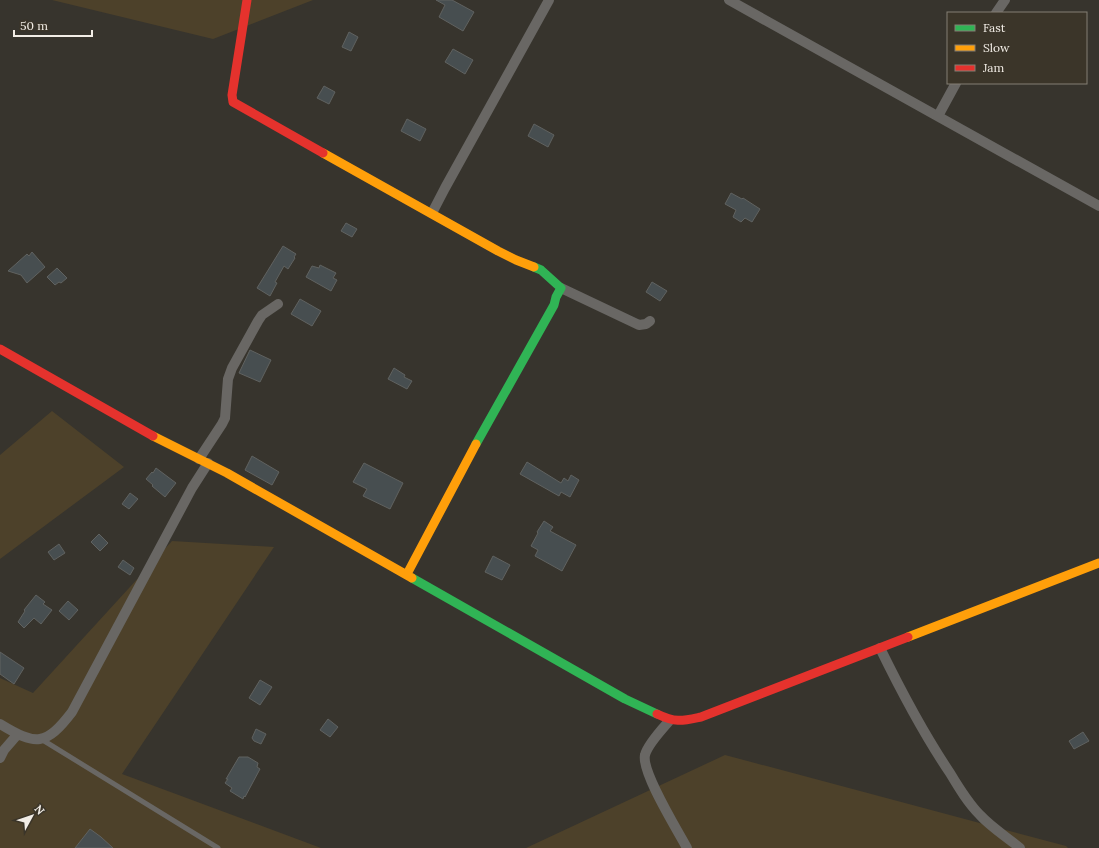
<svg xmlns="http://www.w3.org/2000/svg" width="1099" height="848" font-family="Lora,serif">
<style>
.green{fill:#4d412a}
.building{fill:#474e50;stroke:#606260}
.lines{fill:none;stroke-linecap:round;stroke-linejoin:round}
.lane{stroke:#696764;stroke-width:5}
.street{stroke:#696764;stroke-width:10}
.fast{stroke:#30b455;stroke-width:9}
.slow{stroke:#ff9f0a;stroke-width:9}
.jam{stroke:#e5322d;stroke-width:9}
</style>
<rect width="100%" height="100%" fill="#37342d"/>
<!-- green -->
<path class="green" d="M52 0H313L213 39Z
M52 411 124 467 0 559V455Z
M172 541 274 547 122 774 321 848H0V678L33 693Z
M725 755 1066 846 1068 848H526Z"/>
<!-- building -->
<path class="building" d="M436 0H452L474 12 463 31 439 17 445 5Z
M349 32 358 37 351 51 342 47Z
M453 49 473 60 465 74 445 62Z
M324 86 335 92 329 104 317 98Z
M407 119 426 129 420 141 401 131Z
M534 124 554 135 548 147 528 136Z
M731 193 742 199 743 198 760 209 752 222 745 218 741 222 733 217 736 210 725 204Z
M346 223 357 229 352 237 341 231Z
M283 246 296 254 294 257 295 258 288 269 284 266 275 282 277 283 270 296 257 288Z
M32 252 45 267 27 283 21 275 8 271 27 254 29 256Z
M320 265 336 273 333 278 337 280 331 291 306 277 312 266 319 268Z
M57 268 67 278 61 283 59 282 55 285 47 277Z
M652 282 667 291 660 301 646 292Z
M300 299 321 311 312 326 291 314Z
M250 350 271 360 260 382 239 373Z
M394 368 405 375 404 377 412 381 407 389 388 379Z
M252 456 279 472 272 485 245 470Z
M527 462 561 483 564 478 568 481 571 475 579 480 570 497 561 492 559 496 520 474Z
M364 463 403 483 390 509 363 496 367 489 353 482Z
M156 468 176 483 165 497 152 486 153 485 146 479 152 472 153 473Z
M130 493 138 499 129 509 122 504Z
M544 521 553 527 550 531 576 545 562 571 535 556 538 550 531 546 538 533 537 532Z
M99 534 108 543 100 551 91 542Z
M59 544 65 553 54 560 48 552Z
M493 556 510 565 502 580 485 572Z
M123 560 134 568 130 575 118 567Z
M36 595 45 602 43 604 52 610 41 624 34 618 24 628 18 622 25 611 24 610Z
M68 601 78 610 69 620 59 611Z
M0 652 24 668 14 684 0 674Z
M260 680 272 687 260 705 249 698Z
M328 719 338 727 330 737 320 730Z
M256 729 266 734 261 744 254 741 252 738Z
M1083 732 1089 741 1074 749 1069 741Z
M239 757H248L258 763 257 767 260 769 245 797 244 796 243 799 230 791 232 788 225 783 228 779H226Z
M90 829 101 837 113 848H75Z"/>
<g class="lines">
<!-- lane -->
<path class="lane" d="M41 739 218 848"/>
<!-- street -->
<path class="street" d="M729 0 1099 206
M996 13 1005 0
M938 116 956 83
M432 213 445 188 549 0
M561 288 639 325 646 324 650 321
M199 459 222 424 225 418 228 379 232 368 258 321 262 315 278 304
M880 648C901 691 923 733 950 773 959 788 968 803 980 815 992 828 1007 837 1020 848
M670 720C663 728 647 745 645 755 641 772 678 831 687 848
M0 724C36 746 46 746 72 712L192 488 208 463
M0 758 4 750 17 735"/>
<!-- fast -->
<path class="fast" d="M476 444 554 305 556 297 561 288 541 270 534 267
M412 578 625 699 657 714"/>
<!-- slow -->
<path class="slow" d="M323 153 498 251 516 260 534 267
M153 436 227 473 412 578
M407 574 476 444
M908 637 1099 563"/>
<!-- jam -->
<path class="jam" d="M247 0 232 95 233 102 323 153
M0 349 153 436
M657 714C676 723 682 721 701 717L908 637"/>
</g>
<!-- legend -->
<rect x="947" y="12" width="140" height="72" fill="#3b3529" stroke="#847f75"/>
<rect x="955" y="25" width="20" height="6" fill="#30b455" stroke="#847f75"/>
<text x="983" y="32" font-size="12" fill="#f2ede6">Fast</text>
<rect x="955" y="45" width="20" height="6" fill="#ff9f0a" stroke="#847f75"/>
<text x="983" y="52" font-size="12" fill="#f2ede6">Slow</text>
<rect x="955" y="65" width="20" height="6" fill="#e5322d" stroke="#847f75"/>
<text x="983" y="72" font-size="12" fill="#f2ede6">Jam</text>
<!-- north arrow -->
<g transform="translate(32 816) rotate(50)" stroke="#3b3529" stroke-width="3" paint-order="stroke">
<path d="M0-3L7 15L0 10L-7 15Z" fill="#f2ede6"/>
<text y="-6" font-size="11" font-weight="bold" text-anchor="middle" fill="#f2ede6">N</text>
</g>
<!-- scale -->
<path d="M14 30v6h78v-6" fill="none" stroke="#f2ede6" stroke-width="2"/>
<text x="20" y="30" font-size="12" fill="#f2ede6" stroke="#3b3529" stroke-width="3" paint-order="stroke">50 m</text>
</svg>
